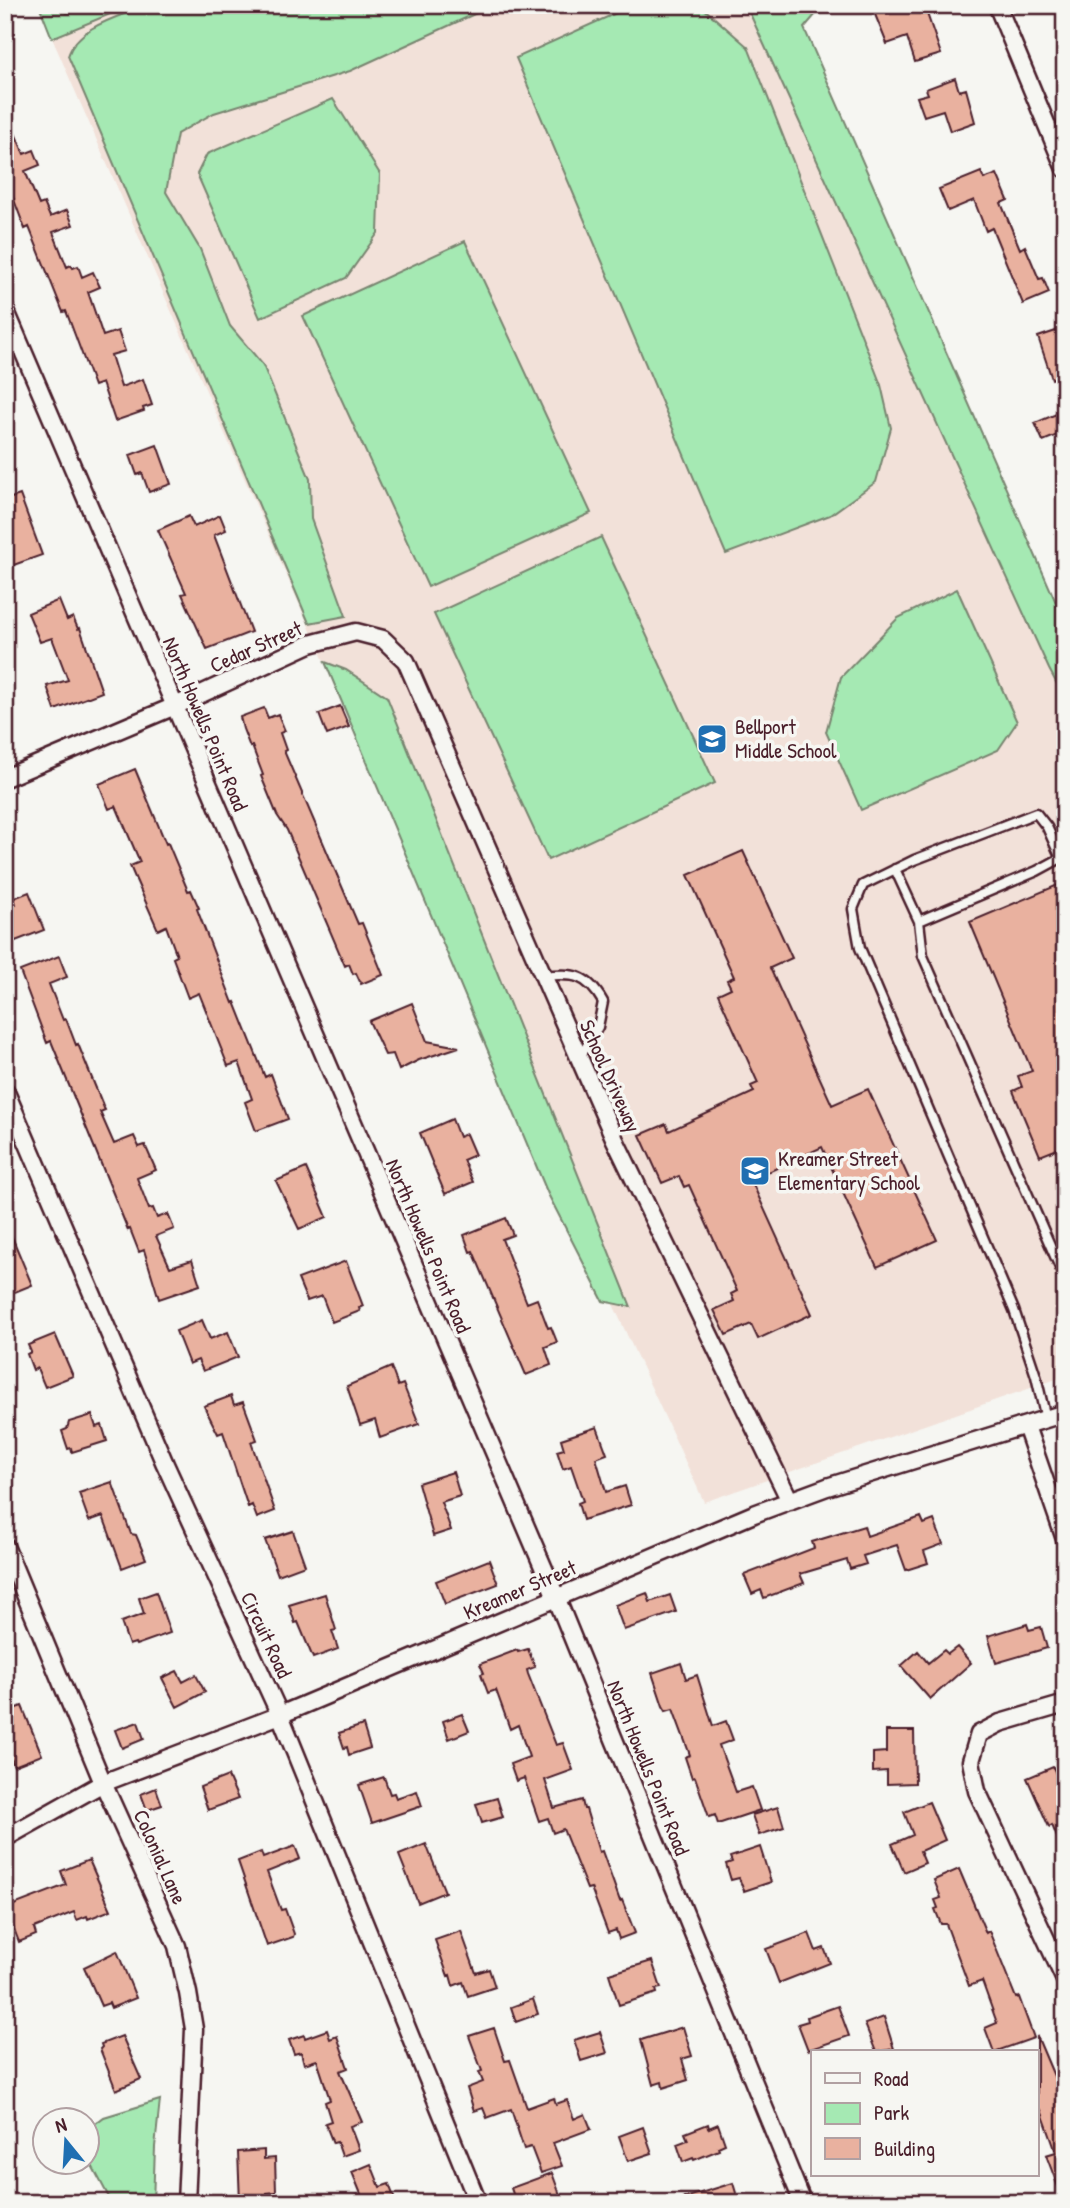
<svg xmlns="http://www.w3.org/2000/svg" width="1070" height="2208" font-family="'Patrick Hand',sans-serif">
<style>
.built{fill:#f2e1d9}
.green{fill:#a5e9b3;stroke:#78846f;stroke-width:2}
.building{fill:#e9b19f;stroke:#4a1f2b;stroke-width:2}
.lines{fill:none;stroke-linecap:round;stroke-linejoin:round}
.service-casing{stroke:#4a1f2b;stroke-width:13}
.minor-casing{stroke:#4a1f2b;stroke-width:21}
.service{stroke:#f6f6f2;stroke-width:8}
.minor{stroke:#f6f6f2;stroke-width:16}
.labels{text-anchor:middle;stroke-width:7;stroke-linejoin:round;paint-order:stroke}
.street-label{font-size:21px;fill:#4a1f2b;stroke:#f6f6f2}
.poi-label{font-size:21px;fill:#4a1f2b;stroke:#f6f6f2;text-anchor:start}
</style>
<rect width="100%" height="100%" fill="#f6f6f2"/>
<filter id="ink" filterUnits="userSpaceOnUse"><feTurbulence type="fractalNoise" baseFrequency=".0143" numOctaves="2"/><feDisplacementMap in="SourceGraphic" scale="14" xChannelSelector="R" yChannelSelector="G"/><feConvolveMatrix kernelMatrix="1 2 1 2 8 2 1 2 1" color-interpolation-filters="sRGB"/></filter>
<g filter="url(#ink)">
<!-- built -->
<path class="built" d="M132 5H778L1065 646V1376L704 1502 455 961 52 38Z"/>
<!-- green -->
<path class="green" d="M39 5H132L52 38Z
M147 5H494L350 71 214 113 177 134 166 192 200 249 230 326 263 365 310 479 311 519 346 616 309 623 68 56C78 25 120 17 147 5Z
M634 5 702 7 748 47 881 385 891 428 876 482 830 515 726 554 516 58Z
M746 5H826L821 8 804 28 1065 623V699L1049 669Z
M333 99 380 174 378 233 346 278 260 318 197 174 207 154Z
M465 241 591 513 428 587 303 316Z
M601 537 715 783 548 860 434 614Z
M957 589 1017 722 998 750 861 810 826 732 841 677 898 618Z
M325 662 346 670 387 697 631 1307 603 1301 548 1194Z
M160 2100 155 2147 153 2203H112L88 2158V2129L104 2117Z"/>
<!-- building -->
<path class="building" d="M894 5H903L904 10 924 5 941 54 915 62 907 37 887 44 874 12Z
M955 78 959 91 966 89 975 122 950 131 943 110 924 116 917 97 928 94 926 89Z
M5 110 24 154 34 150 40 165 25 171 39 205 44 203 50 217 67 210 73 225 53 232 67 267 71 265 73 268 78 266 82 277 93 272 100 287 88 292 103 336 118 331 125 351 111 355 121 387 143 379 152 405 143 408 144 411 115 421 102 383 94 386 66 311 63 312 29 227 25 229 5 176Z
M981 172 984 179 997 174 1008 200 1001 203 1020 249 1025 246 1039 279 1043 278 1049 293 1023 304 992 228 986 231 974 200 948 211 939 189Z
M1065 328V374L1052 379 1038 337Z
M1061 412 1065 422V432L1043 441 1035 423Z
M157 445 171 484 149 492 142 473 137 475 130 455Z
M20 495 42 555 5 568V500Z
M220 515 226 530 214 535 251 632 207 649 182 594 186 593 158 530 189 516 194 527Z
M59 600 67 620 73 617 78 629 80 628 102 692 55 710 47 686 68 680 52 638 40 642 28 613Z
M340 706 349 727 327 735 319 714Z
M264 708 268 718 278 714 285 731 280 733 286 750 284 751 358 924 362 923 383 975 361 984 356 973 353 974 349 964 345 966 287 830 277 815 261 776 263 775 252 746 250 747 243 729 240 717Z
M135 769 166 844 168 843 188 891 191 890 199 908 197 909 233 1003 235 1002 265 1077 271 1074 288 1119 256 1131 245 1102 252 1099 239 1062 228 1066 199 993 188 998 173 958 177 956 166 926 158 930 136 880 130 866 140 862 116 806 109 809 99 784Z
M743 851 792 958 770 968 832 1105 868 1089 937 1240 877 1267 822 1147 751 1180 812 1314 758 1339 751 1324 726 1335 714 1310 734 1301 731 1294 737 1291 689 1185 684 1187 679 1176 662 1183 640 1135 666 1124 669 1131 754 1092 751 1086 758 1083 718 994 731 988 727 980 734 977 688 875Z
M1065 882V1146L1040 1156 1013 1091 1022 1087 1018 1076 1032 1071 970 922Z
M29 892 44 930 5 945V908L16 904 14 898Z
M59 956 67 977 49 984 63 1020 66 1019 76 1045 78 1044 104 1108 105 1110 100 1112 114 1144 134 1136 139 1147 145 1145 156 1170 137 1178 149 1209 153 1208 157 1218 168 1214 174 1229 156 1236 170 1267 192 1260 200 1285 159 1299 144 1250 139 1252 130 1229 128 1230 51 1041 47 1043 20 971Z
M412 1003 427 1041 459 1047 419 1060 399 1070 393 1054 385 1055 369 1021Z
M452 1119 459 1137 466 1134 475 1155 463 1160 473 1182 445 1194 420 1133Z
M306 1168 327 1217 299 1229 276 1181Z
M506 1218 513 1235 502 1239 527 1303 537 1299 548 1328 551 1327 557 1342 545 1347 551 1365 526 1375 473 1251 470 1252 464 1235Z
M5 1220 32 1285 5 1296Z
M346 1261 363 1306 359 1308 360 1311 332 1322 322 1296 307 1301 298 1279Z
M202 1320 210 1339 228 1332 238 1357 203 1371 198 1360 189 1364 176 1331Z
M55 1334 73 1376 45 1387 37 1368 33 1370 27 1354 31 1352 28 1345Z
M391 1367 398 1386 403 1384 419 1424 380 1438 375 1420 360 1425 347 1386Z
M231 1396 234 1405 243 1402 257 1440 251 1442 275 1511 257 1518 252 1505 248 1507 223 1432 218 1434 204 1406Z
M92 1415 96 1427 102 1425 107 1441 72 1452 71 1448 68 1449 62 1431 67 1429 69 1422Z
M597 1427 607 1454 596 1458 606 1492 625 1486 631 1505 583 1520 578 1503 583 1501 571 1466 563 1469 557 1451 564 1449 561 1439Z
M453 1472 460 1496 441 1502 451 1530 433 1536 418 1483Z
M112 1482 131 1534 136 1535 146 1559 122 1568 103 1516 89 1521 79 1493Z
M921 1517 924 1524 934 1520 943 1544 924 1551 928 1563 906 1570 897 1545 863 1556 866 1564 850 1569 847 1560 800 1574 804 1583 764 1598 761 1590 752 1594 744 1575 814 1548 812 1542 864 1526 867 1536Z
M293 1531 305 1565 278 1575 265 1540Z
M489 1560 498 1584 445 1604 436 1581Z
M156 1592 170 1633 136 1645 135 1643 129 1645 121 1622 144 1614 139 1598Z
M647 1593 650 1602 670 1595 676 1612 624 1630 615 1605Z
M325 1594 336 1630 332 1631 338 1649 313 1658 298 1622 295 1623 289 1605Z
M1027 1624 1029 1630 1041 1627 1047 1648 996 1663 988 1636Z
M957 1647 971 1663 930 1699 901 1666 918 1651 928 1663 944 1650 948 1654Z
M528 1649 535 1667 527 1670 528 1674 556 1745 563 1743 573 1770 545 1780 554 1808 582 1800 584 1809H586L599 1852 602 1851 620 1901 622 1900 635 1933 619 1939 616 1930 608 1933 591 1888 587 1889 563 1829 553 1833 548 1818 539 1821 524 1778 516 1781 510 1764 529 1757 518 1725 510 1729 496 1690 488 1693 481 1674 484 1673 480 1664 517 1650 518 1652Z
M681 1663 686 1679 697 1675 713 1726 726 1721 733 1740 719 1745 736 1792 752 1787 760 1810 718 1824 715 1815 709 1817 695 1777 692 1778 685 1757 690 1755 673 1709 666 1711 663 1706 652 1673Z
M177 1671 183 1682 196 1675 205 1692 177 1707 162 1678Z
M22 1706 42 1755 14 1766 5 1744V1712Z
M462 1714 469 1731 449 1739 443 1721Z
M138 1722 144 1739 122 1748 115 1730Z
M363 1725 370 1748 349 1755 347 1747 344 1748 339 1733Z
M886 1731H914L915 1783 887 1784V1771L873 1772V1753L886 1752Z
M1053 1767 1065 1794 1064 1854 1052 1825 1049 1827 1027 1778Z
M228 1776 238 1799 208 1810 200 1787Z
M384 1777 390 1794 394 1793 396 1798 417 1791 422 1806 372 1823 359 1785Z
M156 1788 162 1805 147 1810 141 1794Z
M497 1798 503 1817 482 1823 476 1804Z
M929 1802 945 1840 920 1851 925 1863 904 1872 892 1844 913 1835 904 1812Z
M778 1807 784 1827 759 1835 752 1815Z
M426 1844 445 1892 418 1903 399 1855Z
M295 1846 300 1859 267 1872 281 1910 285 1909 294 1934 293 1937 267 1946 238 1861 261 1852 263 1858Z
M760 1847 771 1882 744 1891 739 1878 731 1880 726 1864 732 1862 730 1857Z
M89 1860 111 1910 88 1919 87 1916 77 1920 74 1912 34 1928 36 1935 19 1942 6 1908 66 1885 61 1871Z
M959 1869 986 1933 989 1931 1016 1998 1019 1997 1034 2038 994 2052 985 2028 997 2023 982 1981 969 1986 946 1924H941L935 1909 938 1908 935 1900 941 1898 934 1880Z
M461 1931 476 1973 489 1969 495 1987 468 1996 463 1982 453 1986 450 1975 448 1976 435 1940Z
M809 1933 816 1951 824 1948 830 1963 779 1983 766 1949Z
M117 1951 136 1998 111 2008 109 2003 101 2006 84 1967Z
M652 1961 661 1988 656 1989 657 1993 619 2005 609 1974Z
M533 1999 538 2014 516 2022 511 2007Z
M838 2006 849 2036 808 2050 798 2024 808 2021 807 2017Z
M884 2017 894 2049 876 2052 865 2024Z
M683 2027 692 2056 682 2059 688 2080 663 2088 662 2082 653 2085 641 2040Z
M494 2028 505 2061 510 2060 527 2108 554 2098 556 2104 567 2100 574 2119 585 2114 591 2129 553 2143 562 2166 541 2173 531 2147 524 2149 511 2109 487 2118 483 2108 474 2111 467 2088 483 2082 479 2072 482 2071 469 2036Z
M327 2030 330 2039 337 2036 348 2068 340 2071 362 2122 350 2126 359 2150 342 2156 337 2142 333 2143 325 2123 331 2121 325 2102 330 2100 317 2060 304 2064 301 2052 294 2054 289 2040 304 2035 305 2038Z
M600 2032 607 2053 581 2061 574 2040Z
M122 2036 141 2079 116 2090 100 2049 102 2047 101 2044Z
M1037 2036 1065 2102V2200H1063L1046 2155 1056 2152 1041 2110 1037 2112Z
M708 2124 709 2128 718 2124 725 2144 718 2147 719 2150 694 2160 693 2158 683 2162 677 2144 688 2140 685 2133Z
M643 2127 652 2153 628 2161 619 2136Z
M264 2150V2159L275 2158 276 2192 267 2193V2201L240 2202 238 2152Z
M371 2164 380 2187 389 2184 396 2203H344L343 2201 361 2194 352 2172Z
M552 2173 563 2203H516L511 2188Z
M733 2183 739 2203H681V2199Z"/>
<g class="lines">
<!-- service casing -->
<g class="service-casing">
<path id="service" d="M65 5 67 7 83 5
M895 869 919 921
M543 976C574 973 587 974 603 1002L598 1027 579 1059
M1046 1419 1036 1376 1014 1310 860 948 853 909 863 885 914 860 1036 813 1047 827 1061 858 1037 871 919 921 923 956 1065 1279"/>
</g>
<!-- minor casing -->
<g class="minor-casing">
<path id="minor" d="M997 5 1065 169
M5 309 556 1597 803 2203
M5 778 175 706 310 644 356 632 383 639 406 661 615 1140 790 1501
M5 1090 165 1464 280 1715 478 2203
M1026 1426 1065 1539
M5 1546 103 1783 177 1946 188 1993 194 2029 186 2203
M1065 1704 1000 1723 979 1734 971 1761 977 1791 1065 1980
M5 1838 103 1783 280 1715 754 1514 827 1487 1065 1413"/>
</g>
<!-- service -->
<use href="#service" class="service"/>
<!-- minor -->
<use href="#minor" class="minor"/>
</g>
</g>
<!-- icons -->
<defs>
<g id="school-square" transform="scale(1.575)"><rect x="-9" y="-9" width="18" height="18" rx="4" fill="#1f6fb2" stroke="#f6f6f2"/><path d="M0-5L7-2L0 1L-7-2ZM-4 1L0 2.5L4 1V4Q0 6-4 4Z" fill="#fff"/></g>
</defs>
<g fill-rule="evenodd">
<use href="#school-square" x="712" y="739"/>
<use href="#school-square" x="755" y="1171"/>
</g>
<g class="labels">
<!-- street labels -->
<g class="street-label">
<text transform="translate(256 647) rotate(-24)" y="7">Cedar Street</text>
<text transform="translate(205 724) rotate(67)" y="7">North Howells Point Road</text>
<text transform="translate(610 1076) rotate(66)" y="7">School Driveway</text>
<text transform="translate(428 1246) rotate(67)" y="7">North Howells Point Road</text>
<text transform="translate(520 1590) rotate(-23)" y="7">Kreamer Street</text>
<text transform="translate(266 1635) rotate(65)" y="7">Circuit Road</text>
<text transform="translate(648 1768) rotate(68)" y="7">North Howells Point Road</text>
<text transform="translate(160 1857) rotate(66)" y="7">Colonial Lane</text>
</g>
<!-- poi labels -->
<g class="poi-label">
<text x="735" y="734">Bellport<tspan x="735" dy="24">Middle School</tspan></text>
<text x="778" y="1166">Kreamer Street<tspan x="778" dy="24">Elementary School</tspan></text>
</g>
</g>
<!-- margin -->
<rect width="1070" height="2208" fill="none" stroke="#f6f6f2" stroke-width="28"/>
<rect x="14" y="14" width="1042" height="2180" fill="none" stroke="#4a1f2b" stroke-width="2.5" filter="url(#ink)"/>
<!-- legend -->
<rect x="811" y="2050" width="228" height="126" fill="#f6f6f2" stroke="#b1a0a2" stroke-width="2"/>
<rect x="825" y="2073" width="35" height="10" fill="#f6f6f2" stroke="#b1a0a2" stroke-width="2"/>
<text x="874" y="2086" font-size="21" fill="#4a1f2b">Road</text>
<rect x="825" y="2103" width="35" height="21" fill="#a5e9b3" stroke="#b1a0a2" stroke-width="2"/>
<text x="874" y="2120" font-size="21" fill="#4a1f2b">Park</text>
<rect x="825" y="2138" width="35" height="21" fill="#e9b19f" stroke="#b1a0a2" stroke-width="2"/>
<text x="874" y="2156" font-size="21" fill="#4a1f2b">Building</text>
<!-- north arrow -->
<g transform="translate(66 2141) rotate(342)"><circle r="33" fill="#f6f6f2" stroke="#b1a0a2" stroke-width="2"/>
<path d="M0-5L12 26L0 18L-12 26Z" fill="#1f6fb2"/>
<text y="-10" font-size="19" font-weight="bold" text-anchor="middle" fill="#4a1f2b">N</text>
</g>
</svg>
